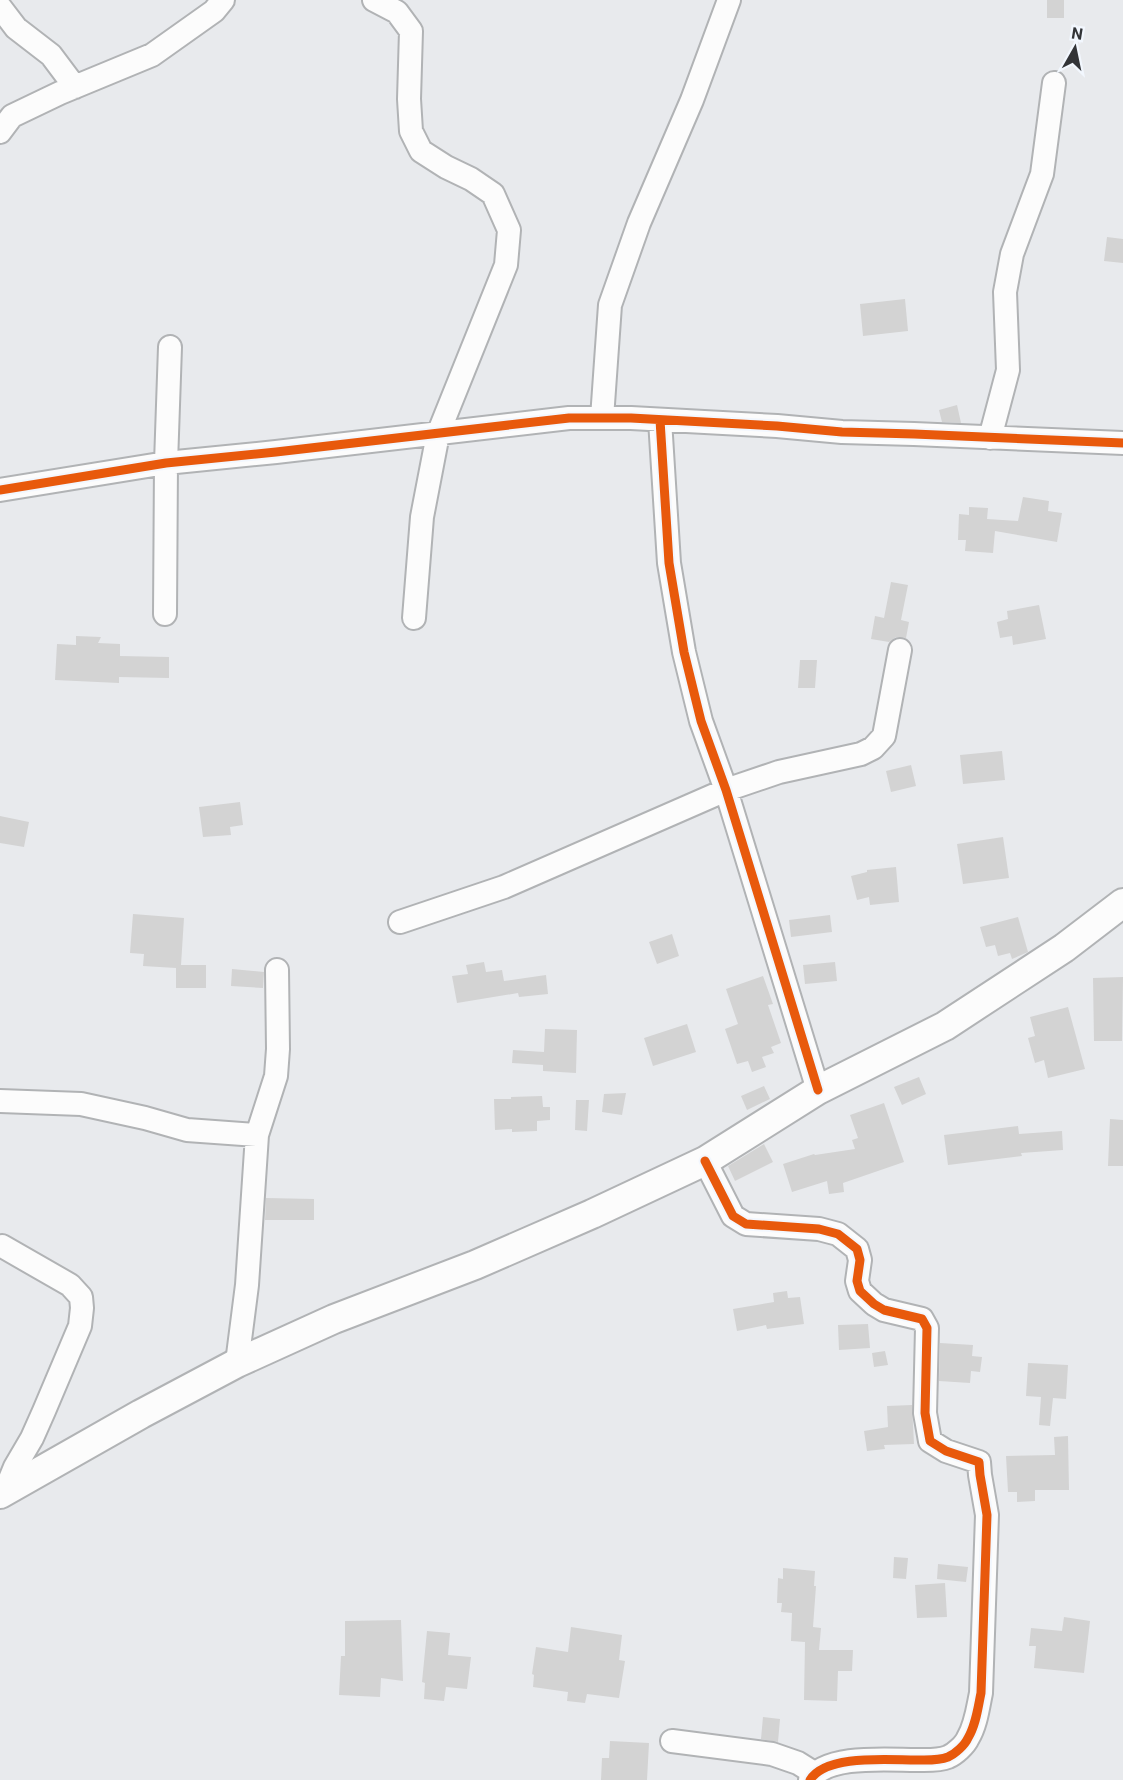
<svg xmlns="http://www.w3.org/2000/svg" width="1123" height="1780" font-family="Roboto,sans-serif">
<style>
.building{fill:#d3d3d3}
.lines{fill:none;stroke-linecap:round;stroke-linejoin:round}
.minor-casing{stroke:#b1b3b5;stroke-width:26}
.major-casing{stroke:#b1b3b5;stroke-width:32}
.minor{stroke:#fcfcfc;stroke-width:22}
.major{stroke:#fcfcfc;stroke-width:28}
.cycleway-casing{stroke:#f2f7fe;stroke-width:13}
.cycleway{stroke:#e8590c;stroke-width:9}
</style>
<rect width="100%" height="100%" fill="#e8eaed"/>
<!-- building -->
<path class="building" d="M1047 0H1064V18H1047Z
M1107 237 1123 239V263L1104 261Z
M905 299 908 331 863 336 860 304Z
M957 405 961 423 942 422 939 410Z
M1023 497 1049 501 1048 511 1062 513 1057 542 995 531 993 553 965 551 966 540H958L959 514 969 515V507L988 508 987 519 1018 521Z
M891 582 908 585 901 620 909 622 906 638 896 637 889 642 871 639 875 616 884 618Z
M1039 605 1046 639 1013 645 1012 636 1000 638 997 622 1008 619 1007 611Z
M76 636 101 637 98 643 120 644V656L169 657V678L119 677V683L55 680 57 644 76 645Z
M800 660H817L815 688H798Z
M1002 751 1005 780 963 784 960 755Z
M911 765 916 786 891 792 886 771Z
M240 802 243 825 230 827 231 835 203 837 199 807Z
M0 816 29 822 24 847 0 843Z
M1003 837 1009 878 963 884 957 844Z
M896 867 899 902 870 905 869 897 857 900 851 876 867 872V870Z
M133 914 184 918 181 965H206V988H176V968L143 966 144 954 130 953Z
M830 915 832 932 791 937 789 920Z
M1018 917 1028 952 1012 959 1010 953 998 956 995 945 986 947 980 927Z
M672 934 679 956 657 964 649 942Z
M484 962 486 972 502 970 504 981 546 975 548 994 519 997 518 993 457 1003 452 976 468 974 466 965Z
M835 962 837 981 805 984 803 965Z
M232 969 264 972 263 988 231 986Z
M763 976 773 1004 768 1005 781 1043 771 1047 774 1053 762 1057 766 1067 752 1072 748 1061 737 1064 725 1029 738 1024 726 989Z
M1123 977 1122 1041H1094L1093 978Z
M1068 1007 1085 1069 1048 1078 1044 1060 1035 1063 1028 1038 1035 1036 1030 1017Z
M687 1024 696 1052 653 1066 644 1038Z
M545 1029 577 1030 576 1073 543 1071V1065L512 1063 513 1050 544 1052Z
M919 1077 926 1094 902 1105 894 1087Z
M764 1086 770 1099 747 1110 741 1096Z
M626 1093 622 1115 602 1112 604 1094Z
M542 1096 543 1107H550V1120L537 1121V1131L512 1132V1129L495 1130 494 1099H511V1097Z
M576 1100H589L587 1131 575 1130Z
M884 1103 904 1162 843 1183 844 1192 829 1194 827 1181 792 1192 783 1164 814 1154 815 1155 855 1149 852 1140 858 1138 850 1115Z
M1110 1119 1123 1120V1166H1108Z
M1018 1126 1019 1134 1062 1131 1063 1150 1021 1153 1022 1156 948 1165 944 1135Z
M764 1144 773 1162 735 1181 728 1166Z
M266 1198 314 1199V1220H265Z
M787 1291 788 1298 800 1297 804 1324 767 1329 766 1325 737 1331 733 1309 774 1302 773 1293Z
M868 1324 870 1348 839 1350 838 1325Z
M940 1343 973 1345 972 1356 982 1357 980 1372 971 1371 970 1383 939 1381Z
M885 1351 888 1365 874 1367 872 1353Z
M1028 1363 1068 1365 1066 1399 1053 1398 1050 1426 1039 1425 1041 1397 1026 1396Z
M912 1405 914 1444 884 1445 885 1449 867 1451 864 1431 888 1427 887 1406Z
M1068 1436 1069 1490H1035V1501L1017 1502V1492H1008L1006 1456 1055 1455 1054 1437Z
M894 1557 908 1558 906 1579 893 1578Z
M938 1564 968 1567 966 1582 937 1579Z
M783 1568 815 1571 814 1586H816L813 1627 821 1628 819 1650H853L852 1671H838L837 1701 804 1700 805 1642 791 1641 792 1613 781 1612 782 1603H777L778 1578 783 1579Z
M945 1583 947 1617 917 1618 915 1585Z
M1064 1617 1090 1621 1084 1673 1034 1668 1036 1646H1029L1031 1628 1062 1631Z
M401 1620 403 1681 381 1678 380 1697 339 1695 341 1656H345V1621Z
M571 1627 622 1635 619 1660 625 1661 619 1698 587 1694 585 1703 567 1701 568 1692 533 1687 534 1675 532 1674 536 1647 568 1652Z
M427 1631 450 1633 448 1655 471 1657 467 1689 446 1687 444 1701 424 1699 425 1683 422 1682Z
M763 1717 780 1719 778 1742 761 1739Z
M610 1741 649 1743 647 1780H601L602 1758H609Z"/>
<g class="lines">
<!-- minor casing -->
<g class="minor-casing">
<path id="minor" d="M374 0 397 12 411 31 409 99 411 131 421 151 446 167 471 179 493 194 509 230 506 265 438 434 422 517 414 618
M0 7 16 28 51 55 75 87
M0 132 12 116 60 93 152 55 214 11 223 0
M602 418 610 305 639 223 692 100 729 0
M660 420 669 563 684 652 701 721 726 790 818 1090
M990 438 1008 370 1005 292 1012 254 1042 174 1054 83
M0 490 166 463 276 452 569 418H631L777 426 842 432 914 434 1123 443
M165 614 166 463 170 347
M400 922 504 887 726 790 779 772 861 754 873 748 884 736 900 650
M0 1101 81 1104 145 1118 187 1130 257 1135
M705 1161 733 1216 746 1224 819 1229 838 1234 857 1249 860 1260 857 1281 860 1291 874 1304 884 1310 922 1319 927 1328 925 1413 930 1441 946 1451 979 1462 980 1475 987 1515 981 1693C978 1707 976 1725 968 1738 965 1745 955 1754 948 1757 938 1761 926 1760 916 1760 888 1760 826 1754 810 1780
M2 1246 70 1285 81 1297 82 1308 80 1326 44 1411 32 1438 15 1467 5 1491
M237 1363 247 1285 257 1135 276 1076 278 1049 277 970
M672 1741 772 1754 798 1763 814 1773"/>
</g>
<!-- major casing -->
<g class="major-casing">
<path id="major" d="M0 1494 141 1414 237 1363 334 1319 475 1265 592 1214 705 1161 818 1090 945 1026 1064 948 1123 903"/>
</g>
<!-- minor -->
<use href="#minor" class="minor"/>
<!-- major -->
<use href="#major" class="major"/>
<!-- cycleway casing -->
<g class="cycleway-casing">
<path id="cycleway" d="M660 420 669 563 684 652 701 721 726 790 818 1090
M0 490 166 463 276 452 569 418H631L777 426 842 432 914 434 1123 443
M705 1161 733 1216 746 1224 819 1229 838 1234 857 1249 860 1260 857 1281 860 1291 874 1304 884 1310 922 1319 927 1328 925 1413 930 1441 946 1451 979 1462 980 1475 987 1515 981 1693C978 1707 976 1725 968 1738 965 1745 955 1754 948 1757 938 1761 926 1760 916 1760 888 1760 826 1754 810 1780"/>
</g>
<!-- cycleway -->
<use href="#cycleway" class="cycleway"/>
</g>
<!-- north arrow -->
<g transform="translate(1075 48) rotate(9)" stroke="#f2f7fe" stroke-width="4.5" paint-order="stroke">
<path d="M0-4.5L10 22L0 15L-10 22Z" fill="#323437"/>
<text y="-9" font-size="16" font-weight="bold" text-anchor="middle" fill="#323437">N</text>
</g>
</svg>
